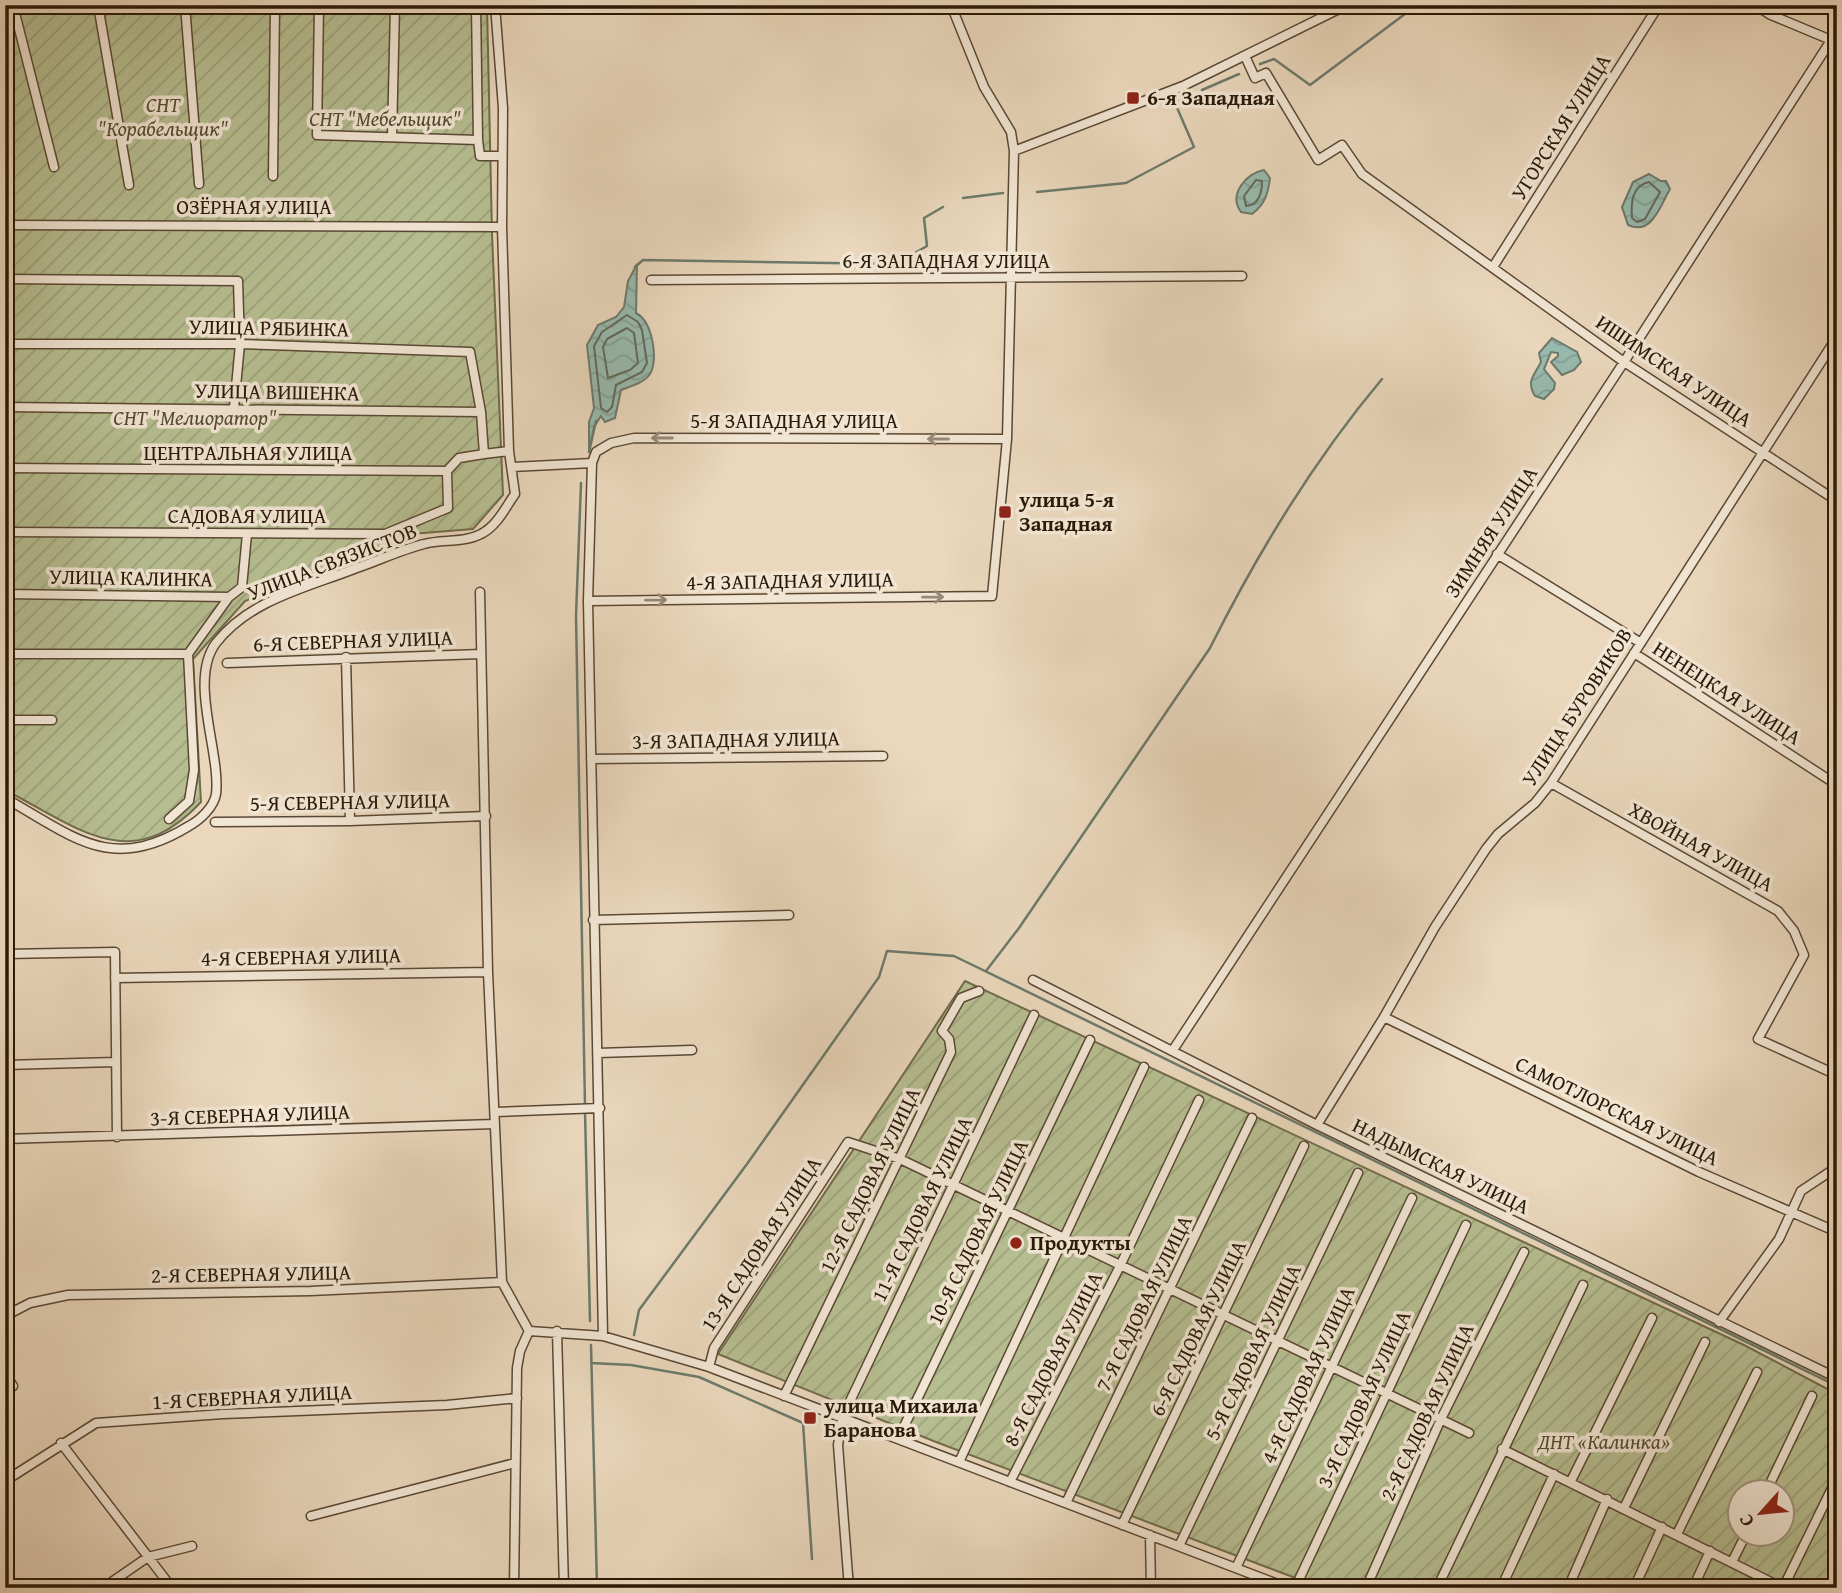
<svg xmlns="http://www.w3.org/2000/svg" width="1842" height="1593" font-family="'Gentium Book Plus',serif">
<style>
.garden{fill:url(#garden-furrows);stroke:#706c4c;stroke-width:2;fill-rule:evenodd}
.water{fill:url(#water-waves);stroke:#6c7a6b;stroke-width:2}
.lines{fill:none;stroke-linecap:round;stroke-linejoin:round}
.shore{stroke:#616a5a;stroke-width:2}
.stream{stroke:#6c7a6b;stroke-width:2.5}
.street-casing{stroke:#5a4834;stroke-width:11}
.street{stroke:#f1e5d3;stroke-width:8}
.oneway{stroke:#978977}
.poi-dot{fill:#8f2418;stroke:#f1e5d3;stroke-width:2.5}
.labels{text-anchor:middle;stroke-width:7;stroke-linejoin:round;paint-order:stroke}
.poi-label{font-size:21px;font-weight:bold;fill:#2a1906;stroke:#f1e5d3;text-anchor:start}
.park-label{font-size:21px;font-style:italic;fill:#544b30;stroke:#f1e5d3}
.street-label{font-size:21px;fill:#2a1906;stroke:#f1e5d3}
</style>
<defs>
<pattern id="garden-furrows" width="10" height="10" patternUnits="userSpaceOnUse" patternTransform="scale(1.75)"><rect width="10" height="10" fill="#b6be91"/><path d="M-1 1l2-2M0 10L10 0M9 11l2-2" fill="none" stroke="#9da37c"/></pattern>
<pattern id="water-waves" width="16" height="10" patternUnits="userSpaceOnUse" patternTransform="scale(1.75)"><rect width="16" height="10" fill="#98baaf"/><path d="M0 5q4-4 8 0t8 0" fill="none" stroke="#839f95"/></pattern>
</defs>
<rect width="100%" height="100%" fill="#ead7bc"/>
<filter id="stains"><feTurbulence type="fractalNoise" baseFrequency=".00286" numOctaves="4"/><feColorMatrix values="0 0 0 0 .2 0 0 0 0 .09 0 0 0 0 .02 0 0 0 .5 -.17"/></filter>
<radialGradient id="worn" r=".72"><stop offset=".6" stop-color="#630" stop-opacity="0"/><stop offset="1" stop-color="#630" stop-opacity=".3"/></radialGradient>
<!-- garden -->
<path class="garden" d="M5 5H487L492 234 503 495 473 529 411 534 245 601 193 659 201 802C131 877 79 828 5 790Z
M965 981 1744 1345 1837 1394V1588H1322L936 1442 718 1354ZM1741 1492H1783V1534H1741Z"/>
<!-- water -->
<path class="water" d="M1264 170 1270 178C1268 194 1265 204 1252 214L1241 212C1228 195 1246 173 1264 170Z
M1649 174 1661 181H1666L1670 189C1660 206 1652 236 1628 225L1622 207 1633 182Z
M637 264 636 313C652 321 659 359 650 374 644 383 631 386 621 390L615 418 605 422 601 416 594 427 589 452V422L594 408 587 345 598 325 616 317 624 307 628 281Z
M1552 338 1577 352 1581 362 1574 370 1562 375 1551 362 1558 356V353L1551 352 1544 369 1555 383 1554 389 1544 399 1535 396C1526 381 1534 376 1541 362L1539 353Z"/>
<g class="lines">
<!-- shore -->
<path class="shore" d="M1256 180 1262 181C1262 192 1259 205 1246 206L1244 196Z
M1649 182 1660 192 1645 219 1637 222 1632 218C1631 204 1631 186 1649 182Z
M627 315 638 322 642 330 647 363 642 372 616 385 612 407 607 412 601 408 594 346 602 332Z
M627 328 634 333 638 363 630 370 608 378 603 347 607 339Z"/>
<!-- stream -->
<path class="stream" d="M1498 9 1502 5
M1260 64 1274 59 1310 85 1417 5
M1202 90 1239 74
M1037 192 1126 183 1194 147 1175 103 1181 100
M963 198 1003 193
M635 267 643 260 896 264 927 246 924 218 943 207
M589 452 596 421
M581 483 576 616 585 1106
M986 971 1019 928 1210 648C1257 554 1314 460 1382 379
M585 1112 590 1321
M634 1335 639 1310 747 1164 879 977 887 951 954 956 1837 1386
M591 1345 597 1588
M591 1363 631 1365 699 1377 803 1423 812 1559"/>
<!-- street casing -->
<g class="street-casing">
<path id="street" d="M13 5 54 167
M98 5 129 185
M185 5 199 184
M319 5 317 135 478 140 480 156H502
M476 5 478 140
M1755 5 1771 15 1831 40 1837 48
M1245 56 1255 78 1266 73 1318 160 1342 145 1362 174 1624 362 1837 501
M392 137 395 5
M1014 151 1183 86 1347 5
M273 176 275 5
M5 225 502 227
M1493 267 1659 5
M5 279 238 281 240 344 234 408
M651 280 1242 276
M5 344H240L470 352 481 412
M5 407 481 412 484 454 509 451
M512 467 592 463
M5 468 447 471 459 458 484 454
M5 532 385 534 448 508 447 471
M1497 554 1641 643
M480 592 488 972 502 1282 529 1331
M5 594 229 597 242 587 247 534
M588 601 992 596 1007 439 1014 151 1011 132 984 87 951 5
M1634 653 1837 785
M5 654H188L229 597
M346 657 350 821
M227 663 481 654
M5 720H52
M591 759 883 756
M1551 783 1778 911 1794 931 1804 955 1758 1039 1837 1075
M5 798C74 837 111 874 189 826 200 820 214 807 216 794 221 753 188 680 216 643 250 600 305 588 354 569 378 561 400 550 424 544 442 539 464 543 481 534 497 526 505 508 515 494L509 451 502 227 503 108 495 5
M169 819 189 801 194 770 188 654
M215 822 350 821 486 816
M593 920 789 915
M5 954 115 952 117 1137
M115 978 488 972
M1033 980 1317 1125 1837 1378
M1384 1017 1699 1172 1837 1232
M1173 1050 1624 362 1837 31
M598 1053 692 1050
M5 1065 115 1062
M496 1112 600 1108
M1317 1125 1384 1017 1435 927 1486 849 1498 834 1535 803 1551 783 1837 337
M5 1139 495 1124
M5 1316 30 1303 68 1295 311 1291 502 1282
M1719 1322 1779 1239 1801 1191 1837 1167
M529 1331 603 1336 709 1367 1288 1588
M557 1331 564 1588
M603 1336 588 601 592 463 596 452 611 443 634 438 1007 439
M709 1367 714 1348 848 1142 900 1159 1469 1433
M5 1374 13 1386 5 1392
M784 1396 951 1052 949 1039 942 1031 961 998 979 991
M898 1439 1090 1040
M61 1443 172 1588
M1502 1449 1783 1588
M959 1462 1144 1067
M5 1481 96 1423 223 1414 447 1405 517 1398
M1571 1481 1652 1318
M1010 1482 1120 1266 1199 1100
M1766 1492 1812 1396
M1066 1503 1252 1118
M1624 1508 1705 1342
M311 1516 515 1463
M1122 1525 1304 1146
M1677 1534 1757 1372
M1150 1535 1151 1588
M1179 1546 1358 1173
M1732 1562 1746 1534
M1236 1568 1412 1198
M103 1588 148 1557 192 1546
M514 1588 517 1368 520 1351 529 1331
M849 1588 838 1445 842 1418 1034 1015
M1017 1588V1584
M1295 1588 1466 1225
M1366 1588 1441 1419 1524 1252
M1437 1588 1583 1285
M1501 1588 1554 1474
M1568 1588 1607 1499
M1634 1588 1662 1527
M1693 1588 1710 1551
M1783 1588 1837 1478"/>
</g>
<!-- street -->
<use href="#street" class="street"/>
</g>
<!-- one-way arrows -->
<defs><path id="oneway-shaft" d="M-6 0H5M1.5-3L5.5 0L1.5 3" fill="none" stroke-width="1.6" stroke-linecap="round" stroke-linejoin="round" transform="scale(1.75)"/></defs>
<g class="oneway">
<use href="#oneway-shaft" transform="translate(662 438) rotate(-180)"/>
<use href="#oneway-shaft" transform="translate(938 439) rotate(-180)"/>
<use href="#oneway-shaft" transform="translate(933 597) rotate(-1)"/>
<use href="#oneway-shaft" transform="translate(656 600) rotate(-1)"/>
</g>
<!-- markers -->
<g class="poi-dot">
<rect x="1126" y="91" width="14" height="14" rx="3.5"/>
<rect x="998" y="505" width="14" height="14" rx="3.5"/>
<circle cx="1016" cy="1243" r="7"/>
<rect x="803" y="1411" width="14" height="14" rx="3.5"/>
</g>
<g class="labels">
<!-- poi labels -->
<g class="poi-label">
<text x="1147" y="105">6-я Западная</text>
<text x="1019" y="507">улица 5-я<tspan x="1019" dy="24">Западная</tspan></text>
<text x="1030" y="1250">Продукты</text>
<text x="824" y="1413">улица Михаила<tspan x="824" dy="24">Баранова</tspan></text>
</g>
<!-- park labels -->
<g class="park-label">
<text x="163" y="112">СНТ<tspan x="163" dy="24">"Корабельщик"</tspan></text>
<text x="385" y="126">СНТ "Мебельщик"</text>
<text x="195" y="425">СНТ "Мелиоратор"</text>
<text x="1604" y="1449">ДНТ «Калинка»</text>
</g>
<!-- street labels -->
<g class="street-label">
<text transform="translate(1561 127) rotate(-58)" y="7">УГОРСКАЯ УЛИЦА</text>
<text x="254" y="214">ОЗЁРНАЯ УЛИЦА</text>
<text x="946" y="268">6-Я ЗАПАДНАЯ УЛИЦА</text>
<text transform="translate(269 328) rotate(1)" y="7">УЛИЦА РЯБИНКА</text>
<text transform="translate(1674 371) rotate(34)" y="7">ИШИМСКАЯ УЛИЦА</text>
<text transform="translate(277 392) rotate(1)" y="7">УЛИЦА ВИШЕНКА</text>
<text x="794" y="428">5-Я ЗАПАДНАЯ УЛИЦА</text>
<text x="248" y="460">ЦЕНТРАЛЬНАЯ УЛИЦА</text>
<text x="247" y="523">САДОВАЯ УЛИЦА</text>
<text transform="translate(1491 532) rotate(-57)" y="7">ЗИМНЯЯ УЛИЦА</text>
<text transform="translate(332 562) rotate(-21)" y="7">УЛИЦА СВЯЗИСТОВ</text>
<text transform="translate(131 578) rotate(1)" y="7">УЛИЦА КАЛИНКА</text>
<text transform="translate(790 581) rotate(-1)" y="7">4-Я ЗАПАДНАЯ УЛИЦА</text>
<text transform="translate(353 641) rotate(-2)" y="7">6-Я СЕВЕРНАЯ УЛИЦА</text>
<text transform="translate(1727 693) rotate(33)" y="7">НЕНЕЦКАЯ УЛИЦА</text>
<text transform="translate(1577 707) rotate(-57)" y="7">УЛИЦА БУРОВИКОВ</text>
<text transform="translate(736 740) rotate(-1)" y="7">3-Я ЗАПАДНАЯ УЛИЦА</text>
<text transform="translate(350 802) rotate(-1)" y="7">5-Я СЕВЕРНАЯ УЛИЦА</text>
<text transform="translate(1701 847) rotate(29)" y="7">ХВОЙНАЯ УЛИЦА</text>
<text transform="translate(301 957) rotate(-1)" y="7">4-Я СЕВЕРНАЯ УЛИЦА</text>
<text transform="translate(1617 1111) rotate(26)" y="7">САМОТЛОРСКАЯ УЛИЦА</text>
<text transform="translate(250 1115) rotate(-2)" y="7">3-Я СЕВЕРНАЯ УЛИЦА</text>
<text transform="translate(1441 1166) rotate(26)" y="7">НАДЫМСКАЯ УЛИЦА</text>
<text transform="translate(870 1180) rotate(-64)" y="7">12-Я САДОВАЯ УЛИЦА</text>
<text transform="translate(922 1209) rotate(-64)" y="7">11-Я САДОВАЯ УЛИЦА</text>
<text transform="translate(978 1232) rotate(-64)" y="7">10-Я САДОВАЯ УЛИЦА</text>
<text transform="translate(761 1244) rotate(-57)" y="7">13-Я САДОВАЯ УЛИЦА</text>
<text transform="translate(251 1274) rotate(-1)" y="7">2-Я СЕВЕРНАЯ УЛИЦА</text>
<text transform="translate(1144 1303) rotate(-64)" y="7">7-Я САДОВАЯ УЛИЦА</text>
<text transform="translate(1198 1328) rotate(-64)" y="7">6-Я САДОВАЯ УЛИЦА</text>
<text transform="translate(1253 1352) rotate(-64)" y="7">5-Я САДОВАЯ УЛИЦА</text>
<text transform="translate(1053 1359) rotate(-63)" y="7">8-Я САДОВАЯ УЛИЦА</text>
<text transform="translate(1308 1375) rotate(-65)" y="7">4-Я САДОВАЯ УЛИЦА</text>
<text transform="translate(252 1397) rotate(-3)" y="7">1-Я СЕВЕРНАЯ УЛИЦА</text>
<text transform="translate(1364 1399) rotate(-65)" y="7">3-Я САДОВАЯ УЛИЦА</text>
<text transform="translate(1427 1412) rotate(-65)" y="7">2-Я САДОВАЯ УЛИЦА</text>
</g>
</g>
<!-- margin -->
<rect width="1842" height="1593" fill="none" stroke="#ead7bc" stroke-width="28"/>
<rect x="7" y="7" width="1828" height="1579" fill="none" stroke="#2a1906" stroke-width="3.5"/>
<rect x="14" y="14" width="1814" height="1565" fill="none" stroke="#2a1906" stroke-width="2"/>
<!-- north arrow -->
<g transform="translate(1761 1513) rotate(243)"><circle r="33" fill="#f1e5d3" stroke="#a19381" stroke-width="2"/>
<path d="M0-5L12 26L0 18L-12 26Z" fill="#8f2418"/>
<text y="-10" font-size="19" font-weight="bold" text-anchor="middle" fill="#2a1906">С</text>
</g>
<rect width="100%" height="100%" filter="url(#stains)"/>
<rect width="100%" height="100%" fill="url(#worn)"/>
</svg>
